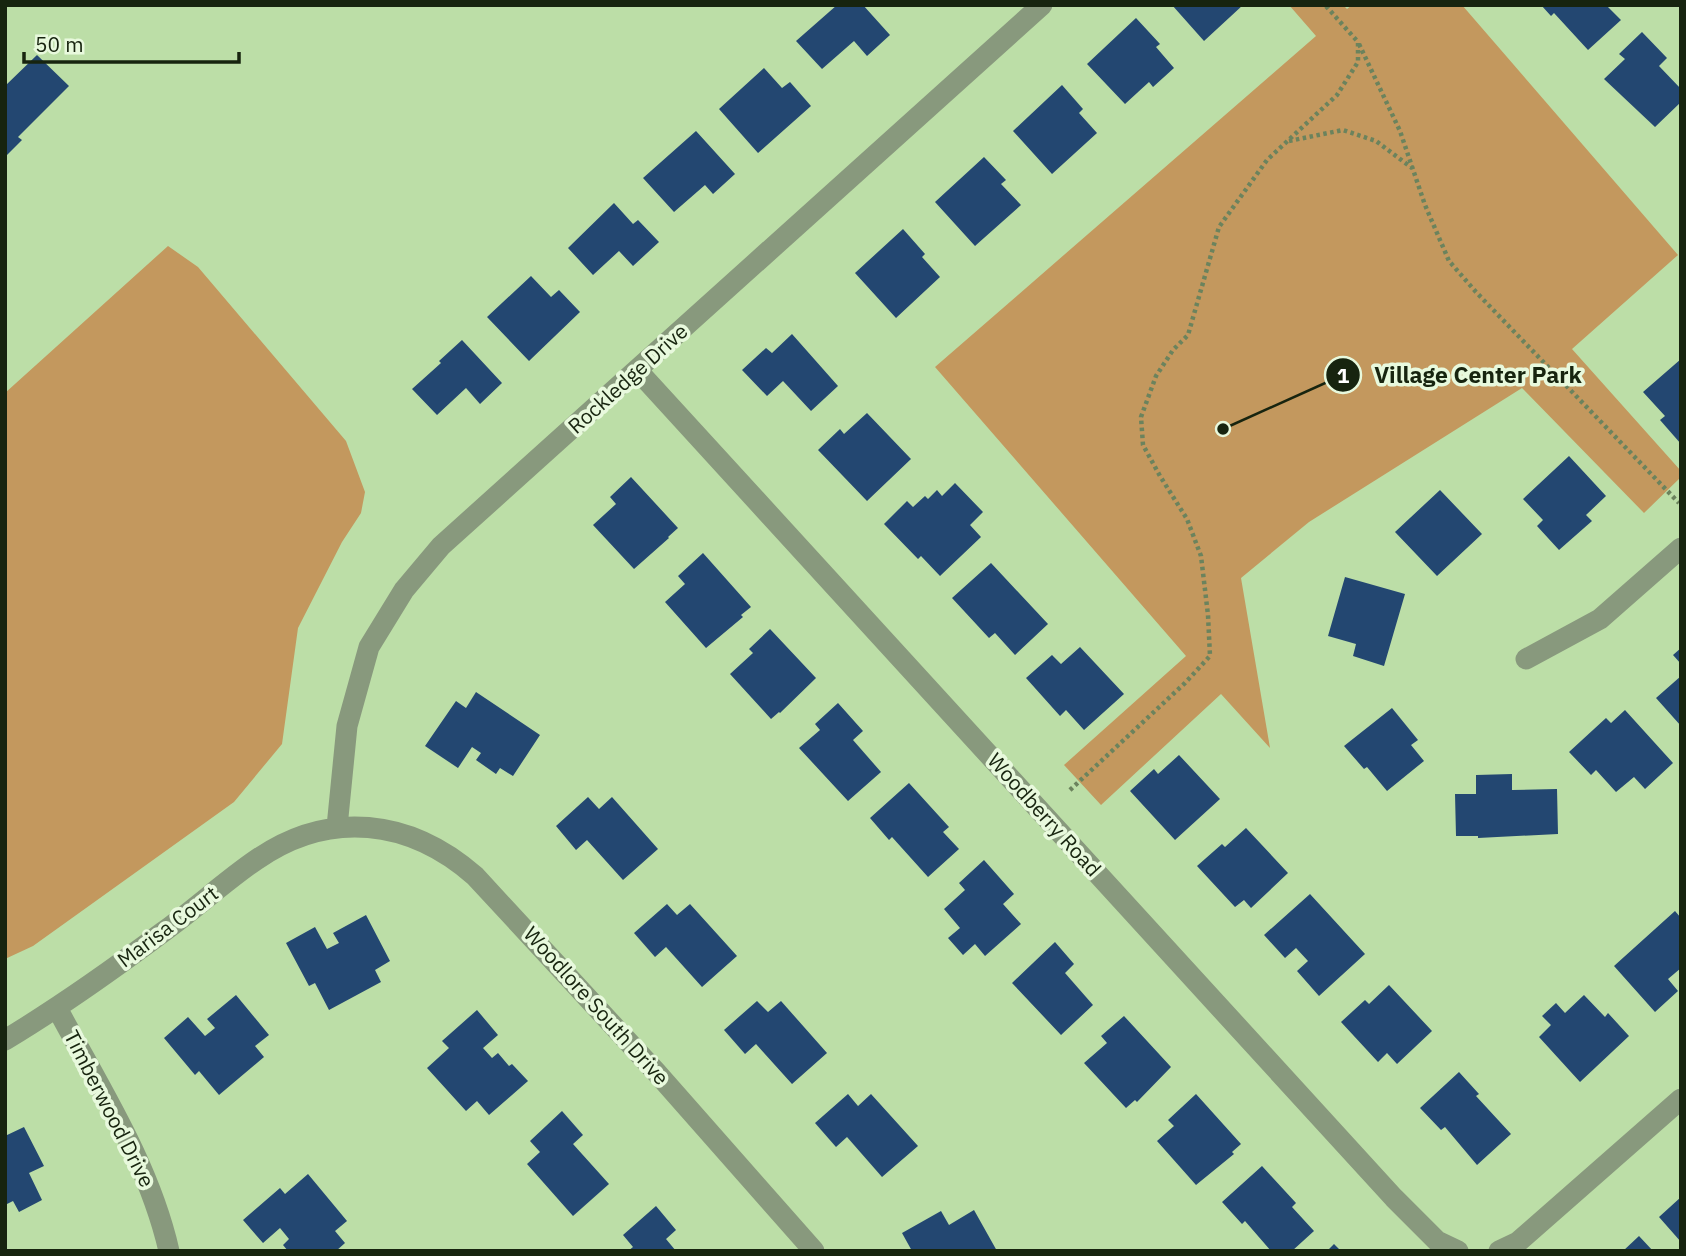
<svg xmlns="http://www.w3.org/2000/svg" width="1686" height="1256" font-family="'IBM Plex Sans',sans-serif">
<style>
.green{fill:#c3985e}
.building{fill:#234771}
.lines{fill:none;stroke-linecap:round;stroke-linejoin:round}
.path{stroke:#6b835d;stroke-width:4.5;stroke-dasharray:3.5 3.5;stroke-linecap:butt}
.minor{stroke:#88997d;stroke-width:21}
.labels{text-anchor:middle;stroke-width:7;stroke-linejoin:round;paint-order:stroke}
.street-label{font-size:21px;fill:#17240f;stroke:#e8f9dd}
.leader{fill:none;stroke:#17240f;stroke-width:2.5}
.callout-dot{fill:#17240f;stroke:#e8f9dd;stroke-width:2.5}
.mark-label{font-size:21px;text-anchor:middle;font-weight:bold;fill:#fff}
.callout-label{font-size:23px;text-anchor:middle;font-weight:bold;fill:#17240f;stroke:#e8f9dd;stroke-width:7;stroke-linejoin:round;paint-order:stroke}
</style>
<rect width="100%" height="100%" fill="#bcdea7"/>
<!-- green -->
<path class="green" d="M1289 5H1343L1347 9 1352 5H1462L1678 255 1572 349 1681 471V477L1644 513 1522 388 1309 522 1241 578 1270 748 1221 694 1101 805 1064 765 1186 656 935 367 1316 36Z
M168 246 198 267 346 441 365 492 361 513 342 542 298 628 282 744 234 802 33 946 5 959V393Z"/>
<!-- building -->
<path class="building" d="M837 5H863L890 35 867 56 854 41 822 69 796 41Z
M1172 5H1243L1204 41Z
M1541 5H1606L1621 20 1588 50 1554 13 1551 16Z
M1136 18 1160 44 1156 47 1174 68 1153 87 1149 82 1125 104 1087 64Z
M1642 32 1667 58 1659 66 1681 89V102L1655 127 1604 79 1625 59 1619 54Z
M37 55 69 86 18 137 22 140 5 157V86Z
M764 68 782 88 790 82 811 106 758 153 719 109Z
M1062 85 1083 109 1079 113 1097 133 1052 174 1013 131Z
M696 131 735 174 713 194 705 185 674 212 643 178Z
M984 157 1006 180 1001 184 1021 205 975 246 935 202Z
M614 203 633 224 638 220 659 242 633 266 619 251 593 275 568 248Z
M903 229 925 254 922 257 940 277 896 318 855 273Z
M531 276 551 297 559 290 580 312 529 361 487 317Z
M792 334 838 386 811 411 783 381 767 396 742 370 766 348 772 353Z
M462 340 502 383 480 404 466 388 437 415 412 389 441 363 439 361Z
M1681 359V444L1660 420 1665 416 1643 392Z
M867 413 911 459 867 501 818 450 840 429 844 434Z
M1569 456 1606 496 1586 515 1592 521 1559 550 1537 526 1543 520 1523 499Z
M631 477 678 528 668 537 669 538 634 569 593 525 616 504 610 497Z
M955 483 983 512 970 525 981 537 940 576 921 556 918 559 884 524 907 501 913 507 925 496 928 499 937 490 942 496Z
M1440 490 1482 534 1437 576 1395 532Z
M703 553 751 607 741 615 743 617 706 648 665 602 685 584 678 576Z
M991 563 1048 624 1015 655 995 633 989 638 952 598Z
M1345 577 1405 594 1384 666 1353 656 1356 644 1328 636Z
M770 629 816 678 780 713 779 712 771 719 730 674 753 653 749 649Z
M1080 647 1124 694 1084 730 1066 710 1060 716 1026 678 1052 655 1061 664Z
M1681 648V664L1673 655Z
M1681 676V726L1656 698Z
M476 692 540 735 513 776 500 768 496 774 476 760 481 753 472 747 458 768 425 746 456 701 466 708Z
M838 703 863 731 853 740 881 772 848 801 799 748 820 730 815 724Z
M1392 708 1418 740 1411 745 1424 761 1387 791 1367 767 1364 769 1344 746Z
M1625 710 1673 763 1645 789 1634 777 1616 792 1596 770 1591 775 1569 752 1606 718 1611 723Z
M1179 755 1220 799 1175 840 1130 791 1154 769 1158 774Z
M1512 774V790L1557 789 1558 834 1478 838V836H1456L1455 794H1476V775Z
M909 783 949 827 943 832 959 849 928 877 892 837 889 840 870 818Z
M588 797 599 809 612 797 658 849 623 880 587 840 576 850 556 826Z
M1246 828 1288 873 1251 908 1244 900 1235 907 1197 866 1222 844 1225 847Z
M984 860 1014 894 1003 904 1021 924 985 956 975 944 963 955 948 938 960 928 944 909 965 890 959 883Z
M1310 894 1365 954 1319 996 1297 971 1308 961 1296 948 1285 958 1264 935Z
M667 904 677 915 690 904 737 956 702 987 666 947 655 957 634 933Z
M1675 911 1681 918V968L1668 979 1678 991 1655 1012 1614 966Z
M366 915 390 961 375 970 381 982 329 1010 315 983 309 986 286 943 315 927 327 949 339 943 333 933Z
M1055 942 1074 964 1065 973 1093 1005 1061 1035 1012 983Z
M1389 985 1432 1031 1397 1064 1387 1053 1378 1062 1341 1022 1365 1000 1369 1004Z
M236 995 269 1035 255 1046 264 1057 219 1095 199 1071 195 1075 164 1038 188 1017 205 1036 215 1028 207 1019Z
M1584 995 1605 1017 1608 1013 1629 1036 1580 1082 1539 1037 1551 1025 1542 1016 1556 1003 1565 1013Z
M757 1001 768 1012 781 1001 827 1053 792 1084 756 1044 745 1054 724 1030Z
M477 1010 498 1035 483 1048 492 1058 498 1053 509 1066 512 1064 528 1081 489 1115 477 1101 466 1111 427 1068 449 1048 442 1041Z
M1124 1016 1171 1067 1137 1102 1135 1100 1126 1108 1084 1063 1107 1043 1101 1036Z
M1459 1072 1479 1094 1476 1096 1511 1134 1477 1165 1445 1127 1441 1130 1420 1108Z
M848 1094 858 1106 871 1094 918 1146 882 1177 847 1137 836 1147 815 1123Z
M1196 1094 1241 1144 1232 1152 1234 1154 1196 1185 1157 1141 1174 1126 1168 1120Z
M562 1111 583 1135 573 1144 609 1184 573 1216 527 1164 540 1152 530 1141Z
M24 1127 44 1166 29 1173 42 1200 19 1212 13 1201 5 1205V1136Z
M1262 1166 1296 1203 1292 1207 1314 1231 1292 1251H1271L1245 1221 1242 1224 1222 1202Z
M308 1174 347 1221 335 1231 345 1243 336 1251H288L283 1245 289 1239 280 1228 263 1243 243 1220 280 1188 285 1194Z
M1681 1197V1242L1659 1217Z
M656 1206 676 1230 666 1239 676 1251H628L633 1247 623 1235Z
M974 1210 997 1251H912L902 1233 941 1211 949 1225Z
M1639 1236 1653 1251H1623Z
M1334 1244 1341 1251H1327Z"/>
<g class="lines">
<!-- path -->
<path class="path" d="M1359 44 1400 131 1425 205 1449 261 1476 292 1679 503
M1289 141 1343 130 1376 141 1412 168
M1070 790 1185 683 1210 656 1208 615 1201 556 1187 519 1160 476 1143 445 1141 417 1156 376 1173 350 1188 335 1219 227 1267 160 1337 95 1358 62V42L1325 5"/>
<!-- minor -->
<path class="minor" d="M638 371 1394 1198 1437 1241 1458 1251
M1526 659 1600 619 1681 548
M337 827 347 726 369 647 404 590 441 546 1042 5
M57 1008C99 1087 149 1163 169 1251
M5 1040C60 1007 112 970 163 932 195 909 224 882 256 860 329 809 410 819 475 876L657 1073 814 1251
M1499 1251 1518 1242 1681 1099"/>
</g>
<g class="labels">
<!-- street labels -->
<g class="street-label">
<text transform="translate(628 379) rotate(-42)" y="7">Rockledge Drive</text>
<text transform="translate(1044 815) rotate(48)" y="7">Woodberry Road</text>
<text transform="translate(168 927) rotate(-37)" y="7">Marisa Court</text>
<text transform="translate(596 1006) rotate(48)" y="7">Woodlore South Drive</text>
<text transform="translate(109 1109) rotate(63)" y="7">Timberwood Drive</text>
</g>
</g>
<!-- callouts -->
<path class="leader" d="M1223 429L1343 375"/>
<g class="callout-dot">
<circle cx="1223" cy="429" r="7"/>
<circle cx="1343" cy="375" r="18"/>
</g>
<g class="mark-label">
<text x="1343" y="383">1</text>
</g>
<g class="callout-label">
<text x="1478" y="383">Village Center Park</text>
</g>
<!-- border -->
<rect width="1686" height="1256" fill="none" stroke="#17240f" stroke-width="14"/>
<!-- scale -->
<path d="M24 52v10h215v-10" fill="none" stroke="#17240f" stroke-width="3.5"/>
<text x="35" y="52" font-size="21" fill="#17240f" stroke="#e8f9dd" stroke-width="5" paint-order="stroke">50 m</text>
</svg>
